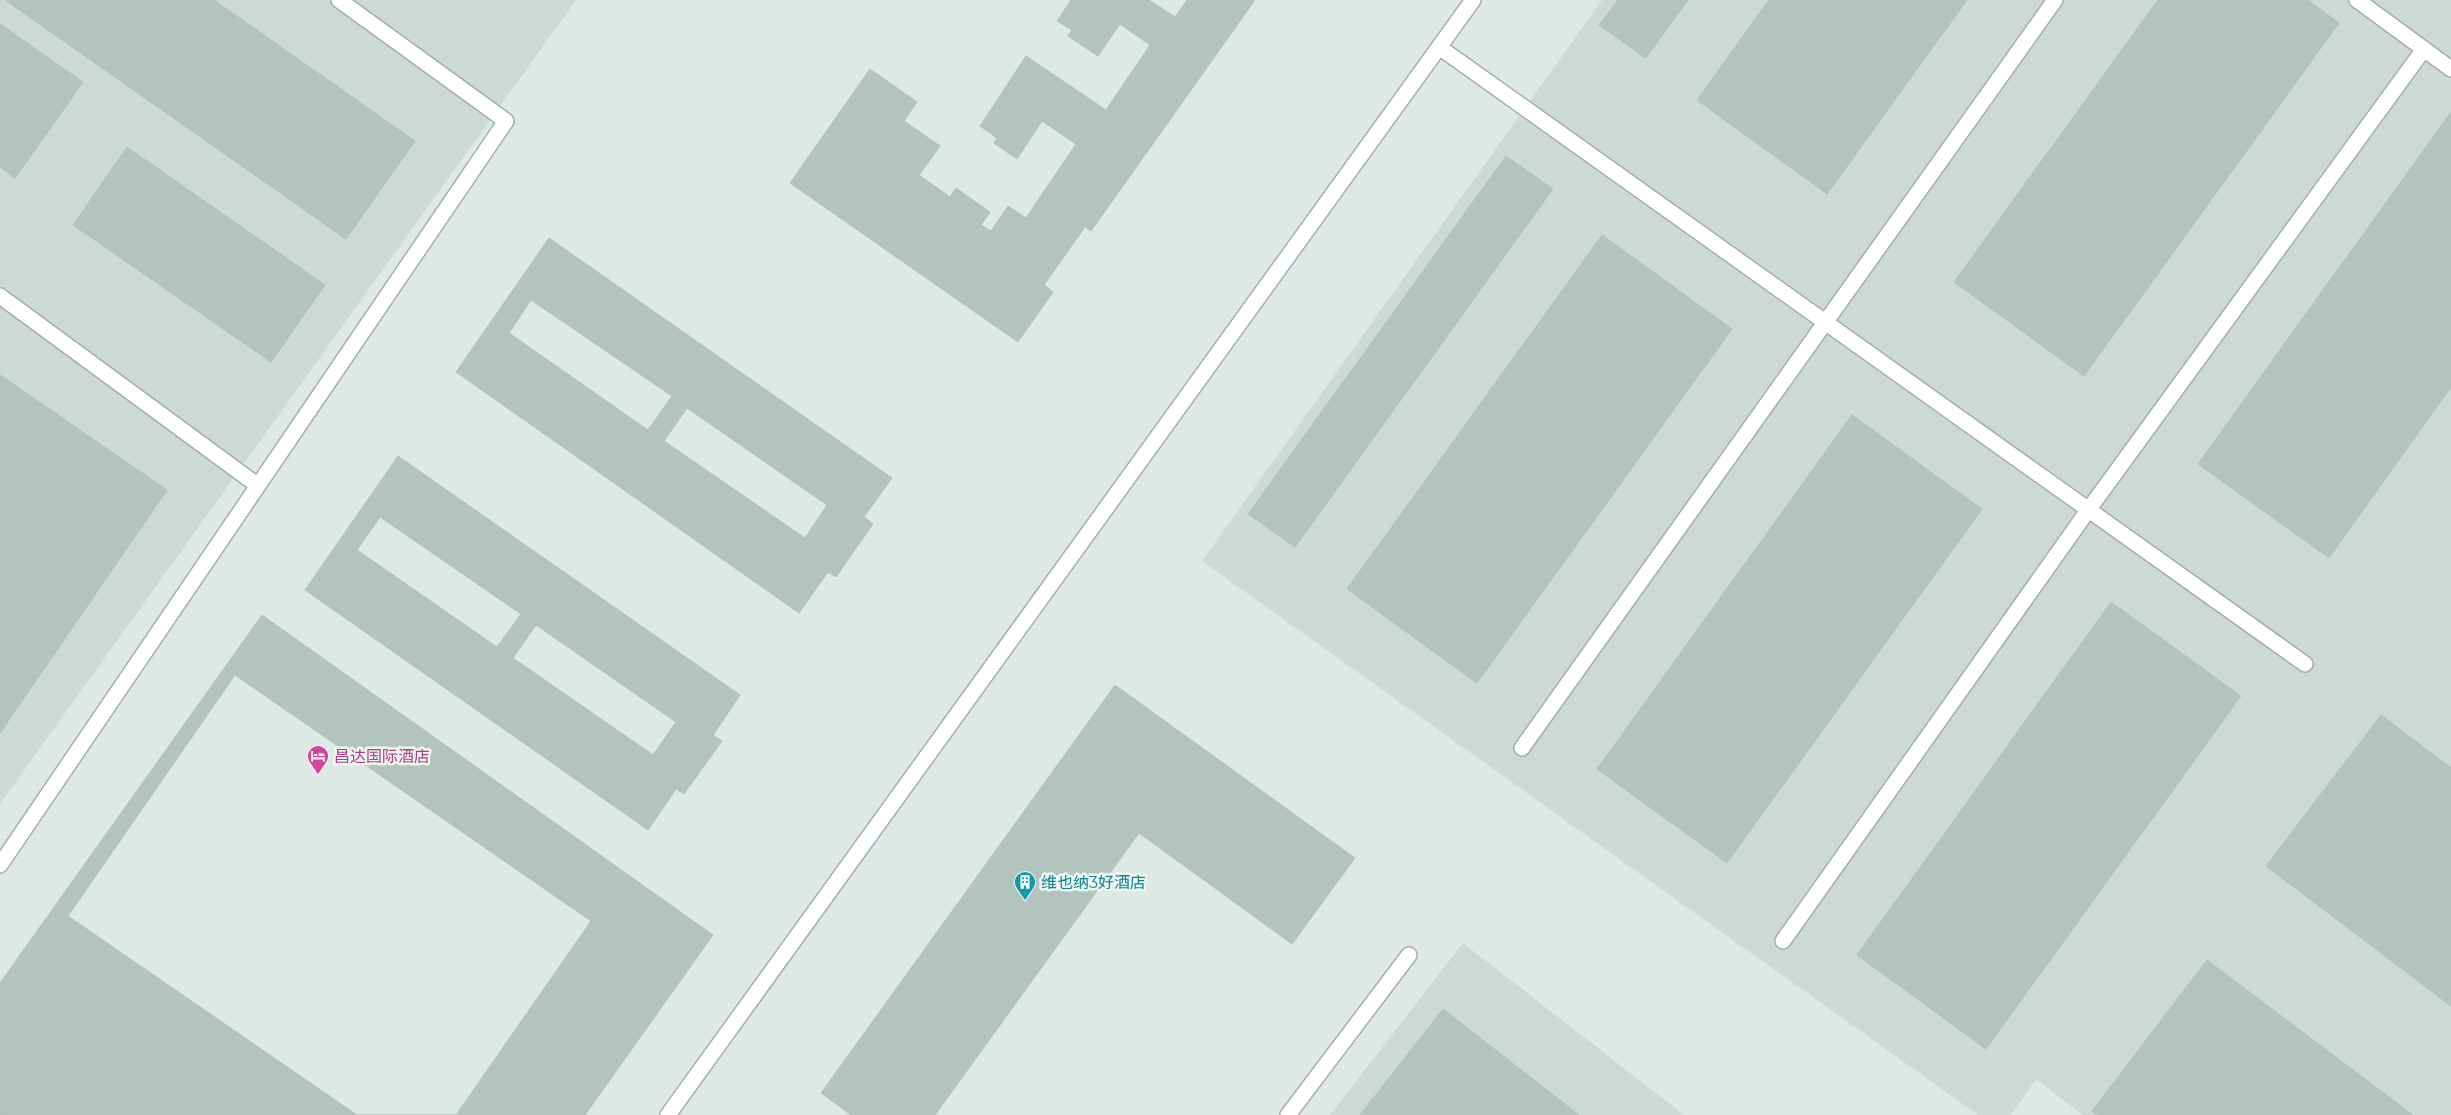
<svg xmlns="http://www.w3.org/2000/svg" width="2451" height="1115" font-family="Montserrat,'Noto Sans SC',sans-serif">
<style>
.built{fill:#ccd9d4}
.building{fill:#b3c4be;stroke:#b0c2bc;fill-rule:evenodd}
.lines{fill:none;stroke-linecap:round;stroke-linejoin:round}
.minor-casing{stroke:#a1b0ac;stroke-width:18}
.minor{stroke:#fff;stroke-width:15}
.labels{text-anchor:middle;stroke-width:5;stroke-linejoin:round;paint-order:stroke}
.hotel-label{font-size:16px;fill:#b23c85;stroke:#eef6f2;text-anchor:start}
.culture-label{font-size:16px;fill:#0d838f;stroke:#eef6f2;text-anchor:start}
</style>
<rect width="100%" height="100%" fill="#dee9e5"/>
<!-- built -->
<path class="built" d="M0 0H576L0 804Z
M1602 0H2451V1115H2083L2036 1079 2011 1115H1978L1202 561Z
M1463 943 1684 1115H1330Z"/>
<!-- building -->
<path class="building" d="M5 0H214L415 141 346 239Z
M1071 0H1149L1175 17 1187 0H1255L1091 231 1085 227 1044 285 1053 292 1018 342 790 183 870 69 917 102 904 121 940 146 919 175 950 197 956 188 990 212 981 225 991 231 1008 206 1026 218 1076 144 1042 121 1017 159 994 143 997 138 980 126 1026 56 1106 110 1150 45 1120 24 1098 56 1068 36 1072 30 1057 21Z
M1618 0H1688L1646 58 1599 25Z
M1769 0H1967L1827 194 1697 100Z
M2158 0H2308L2339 23 2084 376 1954 282Z
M0 24 83 82 15 178 0 167Z
M2451 112V387L2329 558 2198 464Z
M127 147 325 285 271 362 73 225Z
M1506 156 1553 189 1295 547 1248 514Z
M1602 235 1732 329 1477 683 1347 589Z
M549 238 892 478 864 517 873 524 836 577 828 572 799 613 456 372ZM531 300 672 396 648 430 509 333ZM687 408 827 505 805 538 664 441Z
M0 375 167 490 0 733Z
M1852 415 1982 509 1727 863 1597 769Z
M398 456 740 695 713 735 722 741 684 794 676 789 648 830 305 590ZM380 517 521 614 497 647 357 550ZM536 625 676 722 653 755 513 658Z
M2111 602 2241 696 1986 1049 1857 955Z
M262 615 713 935 585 1115H0V983Z
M235 675 591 921 456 1115H357L68 916Z
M1115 685 1355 858 1292 944 1139 833 935 1115H851L821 1093Z
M2381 715 2451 768V1006L2266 866Z
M2207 960 2413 1115H2098L2092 1111Z
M1443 1009 1579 1115H1360Z"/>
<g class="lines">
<!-- minor casing -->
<g class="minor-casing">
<path id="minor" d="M2357 0 2451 69
M1439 47 2305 664
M0 296 257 485
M1522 748 2055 0
M0 865 506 121 339 0
M1783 941 2089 509 2424 49
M668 1115 1473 0
M1288 1115 1409 955"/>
</g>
<!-- minor -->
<use href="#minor" class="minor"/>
</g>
<!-- icons -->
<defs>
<g id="hotel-pin" transform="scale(1.125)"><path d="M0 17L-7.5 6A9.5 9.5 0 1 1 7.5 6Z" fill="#d1479c" stroke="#eef6f2"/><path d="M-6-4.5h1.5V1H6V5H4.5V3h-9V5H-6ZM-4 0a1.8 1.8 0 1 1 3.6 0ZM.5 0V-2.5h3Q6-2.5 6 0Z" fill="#fff"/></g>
<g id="building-pin" transform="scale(1.125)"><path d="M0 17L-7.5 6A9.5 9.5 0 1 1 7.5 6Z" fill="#0f9aa8" stroke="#eef6f2"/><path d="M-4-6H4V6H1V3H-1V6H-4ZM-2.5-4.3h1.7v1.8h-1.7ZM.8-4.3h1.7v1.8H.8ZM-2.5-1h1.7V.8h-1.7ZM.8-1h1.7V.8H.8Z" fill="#fff"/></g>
</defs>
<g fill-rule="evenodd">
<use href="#hotel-pin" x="318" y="756"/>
<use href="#building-pin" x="1025" y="882"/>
</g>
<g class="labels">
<!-- hotel labels -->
<g class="hotel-label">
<text x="334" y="762">昌达国际酒店</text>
</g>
<!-- culture labels -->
<g class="culture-label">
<text x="1041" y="888">维也纳3好酒店</text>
</g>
</g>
</svg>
